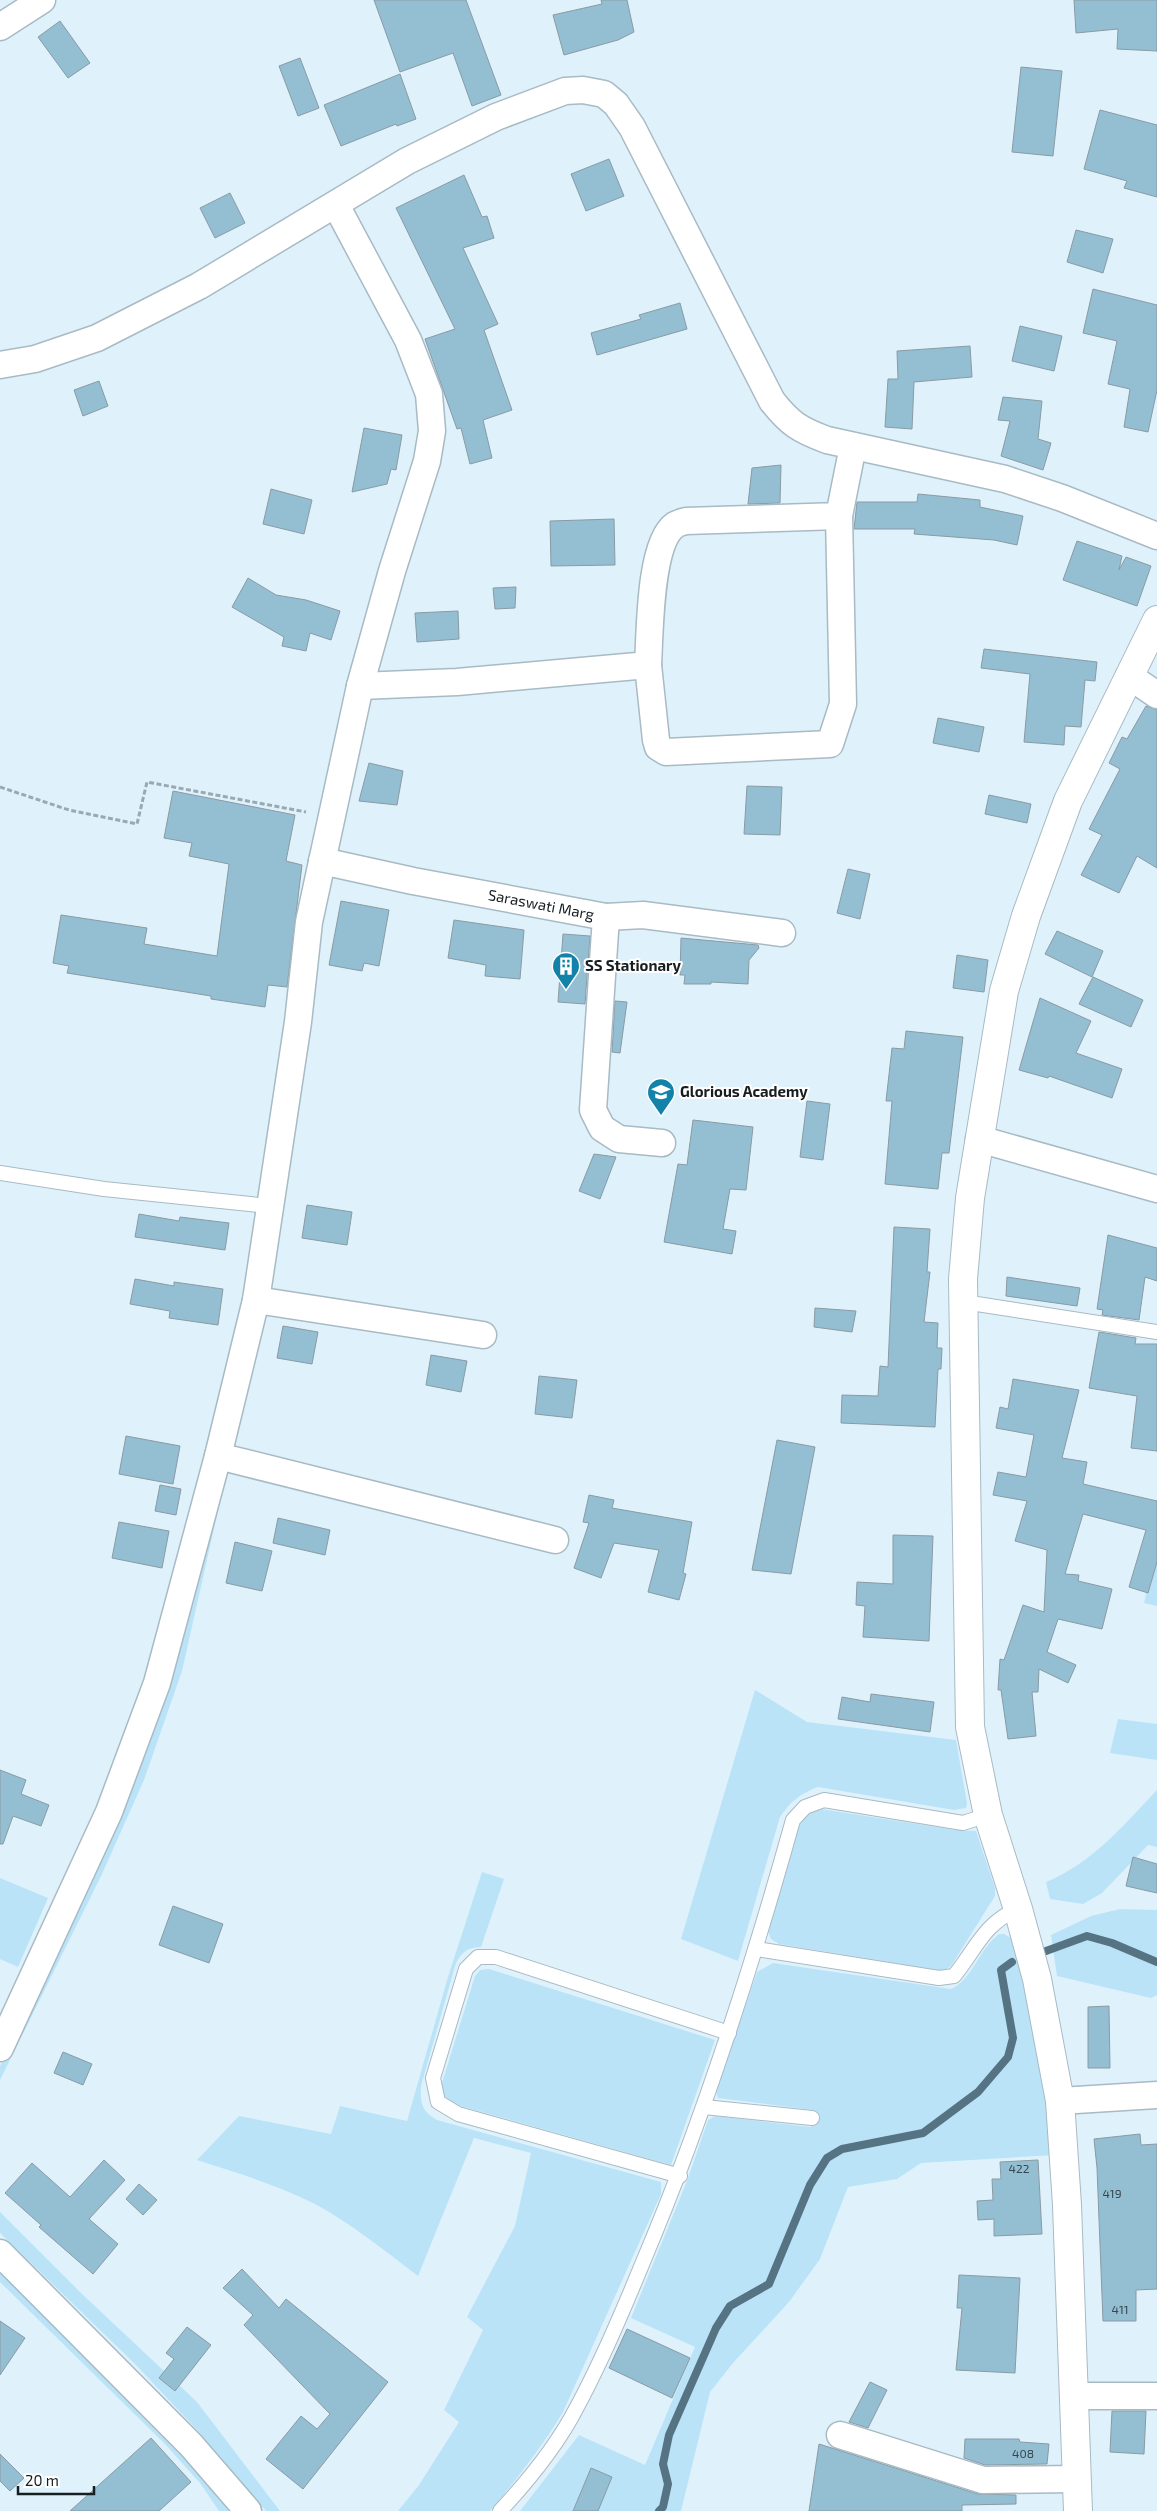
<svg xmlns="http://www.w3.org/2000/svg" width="1157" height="2511" font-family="'Exo 2',sans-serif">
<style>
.green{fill:#bae3f8}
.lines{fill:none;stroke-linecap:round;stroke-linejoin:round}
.stream{stroke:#557382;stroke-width:8}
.building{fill:#94bed2;stroke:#899ba4}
.service-casing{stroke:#a8bac4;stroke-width:16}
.minor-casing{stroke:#a8bac4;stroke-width:29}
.tertiary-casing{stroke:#a8bac4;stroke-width:30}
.path{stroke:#9aa9b1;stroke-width:3;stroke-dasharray:5 2.5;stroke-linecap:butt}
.service{stroke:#fff;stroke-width:14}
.minor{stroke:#fff;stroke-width:26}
.tertiary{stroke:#fff;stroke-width:28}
.labels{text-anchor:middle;stroke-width:4;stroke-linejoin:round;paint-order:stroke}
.number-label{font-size:12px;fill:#36464d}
.street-label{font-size:15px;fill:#171e21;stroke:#fff}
.poi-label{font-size:15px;font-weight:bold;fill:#171e21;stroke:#fff;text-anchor:start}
</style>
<rect width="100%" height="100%" fill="#dff2fc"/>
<g class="green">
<polygon points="253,1355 182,1671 144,1780 102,1874 0,2080 0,2066 23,2024 135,1775"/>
<polygon points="1157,1547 1157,1606 1144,1603"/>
<path d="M 755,1690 L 807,1722 L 956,1740 L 967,1803 L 966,1808 L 954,1810 L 818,1787 C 800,1794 791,1801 780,1817 L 738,1961 L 681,1939 Z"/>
<polygon points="1118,1719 1157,1724 1157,1760 1110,1753"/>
<path d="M 1157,1790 L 1157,1847 L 1148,1845 L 1102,1893 L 1083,1904 L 1050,1899 L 1046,1882 C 1091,1864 1124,1825 1157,1790 Z"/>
<polygon points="821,1809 956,1830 976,1831 995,1888 995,1896 951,1966 945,1970 938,1970 779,1944 771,1939 768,1931 797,1830 807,1813"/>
<path d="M 482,1872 L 504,1879 L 481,1947 C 467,1948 463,1951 456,1963 L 421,2086 C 420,2104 422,2111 437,2120 L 661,2182 L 661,2194 L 563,2412 C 542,2447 516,2480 490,2511 L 398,2511 L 419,2485 L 459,2422 L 444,2410 L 483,2330 L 467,2317 L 515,2226 L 531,2153 L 474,2138 L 418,2276 C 385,2251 352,2224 315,2204 C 278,2185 237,2173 197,2160 L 239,2116 L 331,2134 L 340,2106 L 407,2121 L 448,1977 Z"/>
<polygon points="0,1878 48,1898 18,1967 0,1959"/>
<polygon points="1120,1909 1157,1910 1157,1995 1151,1998 1057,1976 1051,1935 1091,1916"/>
<path d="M 999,1934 L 1004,1934 L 1013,1939 L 1034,2013 L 1054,2155 L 921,2163 L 897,2179 L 848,2187 L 820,2259 L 789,2302 L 733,2363 L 710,2392 L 681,2511 L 520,2511 L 579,2435 L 645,2465 L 695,2347 L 631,2318 L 687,2181 L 708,2120 L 715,2116 L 811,2127 L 813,2110 L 718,2098 L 716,2091 L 757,1972 L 773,1963 L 951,1989 C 973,1979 978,1950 999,1934 Z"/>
<polygon points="489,1969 715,2040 671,2165 450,2103 443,2096 441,2086 475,1976 480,1970"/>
<polygon points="0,2212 81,2293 197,2402 280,2511 266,2511 199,2432 136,2365 0,2233"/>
<polygon points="0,2267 237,2511 219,2511 200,2483 165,2444 0,2282"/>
</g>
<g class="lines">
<g class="stream">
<polyline points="1046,1951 1087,1936 1112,1943 1157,1962"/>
<polyline points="659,2511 663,2507 668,2484 663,2464 669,2435 716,2328 730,2306 769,2284 810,2185 827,2158 842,2149 923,2133 978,2092 1008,2057 1013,2038 1001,1970 1012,1962"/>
</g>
</g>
<g class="building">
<polygon points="374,0 466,0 501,95 472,106 453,53 400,72"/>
<polygon points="601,0 627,0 634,32 618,40 564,55 553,15 602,4"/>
<polygon points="1074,0 1157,0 1157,51 1117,49 1118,29 1076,33"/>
<polygon points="60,21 90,63 68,78 38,37"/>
<polygon points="300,58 319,108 298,116 279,66"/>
<polygon points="1021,67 1062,71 1053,156 1012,152"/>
<polygon points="400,74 416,119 397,126 396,124 341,146 324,105"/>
<polygon points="1100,110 1157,125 1157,197 1124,188 1127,181 1084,169"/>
<polygon points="609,159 624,196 586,211 571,174"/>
<polygon points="464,175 482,217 487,216 494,238 463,248 498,324 484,330 512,410 483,420 492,458 470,464 461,428 457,429 425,339 455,329 396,208"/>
<polygon points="230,193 245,223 215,238 200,208"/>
<polygon points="1076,230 1113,239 1103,273 1067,262"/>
<polygon points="1093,289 1157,305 1157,390 1148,432 1124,427 1130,389 1108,384 1117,341 1083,333"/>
<polygon points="680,303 687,329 597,355 591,333 641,319 639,315"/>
<polygon points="1020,326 1062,336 1054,371 1012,361"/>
<polygon points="970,346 972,377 914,382 912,429 885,427 888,379 898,379 897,351"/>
<polygon points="99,381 108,406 83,416 74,390"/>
<polygon points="1003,397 1042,401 1038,439 1051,443 1043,470 1001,456 1010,421 998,420"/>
<polygon points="364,428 402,435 396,470 391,469 387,484 352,492"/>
<polygon points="781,465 780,503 748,504 752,468"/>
<polygon points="271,489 312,500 304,534 263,524"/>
<polygon points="918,494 980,500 980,507 1023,516 1017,545 994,540 914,534 915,529 854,529 857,502 917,502"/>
<polygon points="614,519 615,565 551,566 550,521"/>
<polygon points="1077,541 1122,556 1119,570 1126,557 1151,566 1137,606 1063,580"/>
<polygon points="248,578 276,595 306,600 340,611 331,640 310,633 306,651 282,646 284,637 232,607"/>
<polygon points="516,587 515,608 495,609 493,588"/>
<polygon points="458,611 459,639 417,642 415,613"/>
<polygon points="984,649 1097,662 1095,681 1085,680 1081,727 1065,726 1064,745 1024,742 1030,674 981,668"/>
<polygon points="1146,706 1157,710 1157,868 1137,856 1119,893 1081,875 1102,835 1089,829 1120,769 1109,763 1122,737 1127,739"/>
<polygon points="938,718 984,727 979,752 933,743"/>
<polygon points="369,763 403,771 397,805 359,801"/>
<polygon points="747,786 782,787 780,835 744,834"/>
<polygon points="173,791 295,815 286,861 302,865 287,987 268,985 265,1007 211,999 211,996 67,973 69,966 53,963 61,915 147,928 144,944 217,956 229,864 189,856 192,843 164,838"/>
<polygon points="989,795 1031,804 1027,823 985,814"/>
<polygon points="848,869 870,874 860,919 837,913"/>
<polygon points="341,901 389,910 379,966 364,963 362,971 329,965"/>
<polygon points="454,920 524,930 520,979 485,976 486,965 448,958"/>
<polygon points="1057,931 1103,951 1092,977 1045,954"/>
<polygon points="563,934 590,936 585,1004 558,1002"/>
<polygon points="681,938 758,945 759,948 749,960 748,984 711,982 711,984 684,984 685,975 680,975"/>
<polygon points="957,955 988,960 984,992 953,988"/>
<polygon points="1093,977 1143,1000 1131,1027 1079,1004"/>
<polygon points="1040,998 1091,1021 1076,1053 1122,1069 1112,1098 1049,1076 1048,1078 1019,1070"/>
<polygon points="615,1001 627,1002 620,1053 612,1052"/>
<polygon points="906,1031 963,1037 949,1153 942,1153 938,1189 885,1184 892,1101 886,1101 892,1048 904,1049"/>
<polygon points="807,1101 830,1104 823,1160 800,1157"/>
<polygon points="693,1120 753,1127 746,1190 730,1189 723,1229 736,1231 732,1254 664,1242 678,1164 687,1165"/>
<polygon points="594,1154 616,1157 600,1199 579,1191"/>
<polygon points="307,1205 352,1212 347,1245 302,1238"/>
<polygon points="139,1214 179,1221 180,1217 229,1223 225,1250 135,1237"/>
<polygon points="894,1227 930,1229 927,1272 930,1272 924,1322 938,1323 937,1348 942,1348 941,1369 938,1369 935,1427 841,1423 842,1395 878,1396 880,1366 888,1367"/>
<polygon points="1108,1235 1157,1248 1157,1281 1145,1277 1139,1320 1102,1315 1103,1310 1097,1309"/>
<polygon points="1007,1277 1080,1288 1077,1306 1006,1296"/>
<polygon points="135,1279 174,1286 174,1282 223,1289 218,1325 169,1318 170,1311 130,1304"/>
<polygon points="815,1308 856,1311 852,1332 814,1327"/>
<polygon points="283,1326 318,1332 312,1364 277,1358"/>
<polygon points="1099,1332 1136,1338 1135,1344 1157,1344 1157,1451 1131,1448 1137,1396 1089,1388"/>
<polygon points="431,1355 467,1361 461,1392 426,1385"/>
<polygon points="539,1376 577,1380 572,1418 535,1414"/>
<polygon points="1013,1379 1079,1390 1062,1458 1087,1462 1083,1484 1157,1501 1157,1562 1148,1593 1129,1587 1146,1530 1083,1514 1065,1574 1079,1575 1078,1581 1112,1589 1102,1629 1058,1619 1047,1652 1076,1665 1068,1683 1039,1669 1038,1692 1032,1692 1036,1736 1008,1739 1001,1690 998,1690 1000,1659 1004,1660 1023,1605 1044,1612 1047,1550 1015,1541 1027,1501 993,1495 998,1472 1026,1477 1034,1435 996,1428 1000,1407 1008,1409"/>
<polygon points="126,1436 180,1446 173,1484 119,1474"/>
<polygon points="777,1440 815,1447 791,1574 752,1570"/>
<polygon points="160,1485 181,1489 176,1515 155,1511"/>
<polygon points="589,1495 614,1500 612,1508 692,1522 683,1573 686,1574 679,1600 648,1592 659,1550 614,1543 601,1578 574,1568 589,1523 583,1522"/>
<polygon points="278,1518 330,1530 325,1555 273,1543"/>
<polygon points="119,1522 169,1531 162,1568 112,1558"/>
<polygon points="893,1535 933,1536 929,1641 863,1637 865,1606 856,1605 857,1582 893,1584"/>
<polygon points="235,1542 272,1551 262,1591 226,1583"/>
<polygon points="871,1694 934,1702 930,1732 838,1719 842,1697 870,1702"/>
<polygon points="0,1770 26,1780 21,1794 49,1805 41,1826 13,1816 3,1844 0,1844"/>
<polygon points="1133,1857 1157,1864 1157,1893 1126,1886"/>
<polygon points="173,1906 223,1924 209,1963 159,1945"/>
<polygon points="1109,2006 1110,2068 1088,2068 1088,2007"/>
<polygon points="63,2052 92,2064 83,2085 54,2073"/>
<polygon points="1140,2134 1141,2145 1157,2144 1157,2289 1136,2290 1136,2321 1103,2321 1097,2168 1094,2139"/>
<polygon points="104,2160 125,2180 89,2219 118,2244 93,2274 39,2227 41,2225 5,2193 32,2163 70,2197"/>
<polygon points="1038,2160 1042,2234 994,2236 994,2219 978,2220 977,2201 993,2200 992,2179 1001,2179 1000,2162"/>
<polygon points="139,2184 157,2200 143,2215 126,2199"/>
<polygon points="242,2269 279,2308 286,2299 388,2382 303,2489 266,2459 301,2416 317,2429 330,2414 244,2325 253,2315 223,2288"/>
<polygon points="959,2275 1020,2278 1015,2373 956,2370 962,2308 957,2308"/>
<polygon points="0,2321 25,2338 0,2375"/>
<polygon points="187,2327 211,2345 175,2391 159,2378 174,2359 166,2353"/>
<polygon points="627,2329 690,2358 672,2398 609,2368"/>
<polygon points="870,2382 887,2390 868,2428 849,2422"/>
<polygon points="1112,2411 1146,2411 1144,2454 1110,2452"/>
<polygon points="151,2438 191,2482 159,2511 70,2511"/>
<polygon points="965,2439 1019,2439 1020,2442 1049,2444 1047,2464 985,2465 964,2458"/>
<polygon points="819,2444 978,2494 1016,2495 1016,2504 962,2505 962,2511 809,2511"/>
<polygon points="0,2454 24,2478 10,2491 0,2481"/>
<polygon points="591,2468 612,2477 598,2511 573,2511"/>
</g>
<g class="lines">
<g class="service-casing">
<g id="service">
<polyline points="0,1173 104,1189 269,1206"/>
<polyline points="964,1302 1157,1332"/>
<path d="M 757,1949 L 939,1978 L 954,1976 C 976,1949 984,1923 1018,1909"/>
<polyline points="704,2107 812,2118"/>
<polyline points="680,2176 458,2114 438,2102 433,2078 466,1969 478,1957 496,1957 729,2033"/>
<path d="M 500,2511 C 528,2481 558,2444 577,2407 C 602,2361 623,2311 643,2262 C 704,2118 751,1970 793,1820 L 805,1807 L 824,1800 L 963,1823 L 988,1815"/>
</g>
</g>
<g class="minor-casing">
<g id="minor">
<polyline points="0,27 42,0"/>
<path d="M 0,365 L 35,359 L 97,338 L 199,286 L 407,161 L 496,117 L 565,91 L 583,90 L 604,94 L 616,104 L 632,127 L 772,401 C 790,424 800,430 827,440 L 1005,479 L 1062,498 L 1157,536"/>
<polyline points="648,665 656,740 658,747 666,752 830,744 843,704 839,516"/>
<polyline points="1129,676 1157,695"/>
<path d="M 360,686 L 457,682 L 648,665 C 650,635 649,543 675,525 C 678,523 683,522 686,521 L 839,516 L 853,446"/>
<polyline points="322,861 413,881 606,917 593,1110 602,1128 619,1139 662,1143"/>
<polyline points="606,917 643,915 782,933"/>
<polyline points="979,1139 1157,1189"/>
<polyline points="256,1300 483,1335"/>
<polyline points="218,1456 555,1540"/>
<polyline points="0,2048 109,1812 157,1683 218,1456 256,1300 298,1022 309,922 360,686 392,571 427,461 432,431 429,394 408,340 336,205"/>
<polyline points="1060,2101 1157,2095"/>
<polyline points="0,2253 191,2445 248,2511"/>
<polyline points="1075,2396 1157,2396"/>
<polyline points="840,2435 983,2480 1076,2479"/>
</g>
</g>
<g class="tertiary-casing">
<polyline id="tertiary" points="1078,2511 1067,2205 1060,2101 1037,1979 1018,1909 988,1815 970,1727 963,1279 970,1198 1004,991 1026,916 1068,801 1157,620"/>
</g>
<polyline class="path" points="0,787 69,810 137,824 147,782 306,812"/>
<use href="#service" class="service"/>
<use href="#minor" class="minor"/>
<use href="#tertiary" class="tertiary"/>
</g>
<defs>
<g id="building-pin" transform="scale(1.4375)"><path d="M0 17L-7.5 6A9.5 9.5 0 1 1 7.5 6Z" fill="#1382a9" stroke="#fff"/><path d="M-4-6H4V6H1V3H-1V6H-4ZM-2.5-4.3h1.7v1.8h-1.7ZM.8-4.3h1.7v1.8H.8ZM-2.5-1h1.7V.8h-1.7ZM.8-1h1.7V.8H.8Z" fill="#fff"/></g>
<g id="school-pin" transform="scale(1.4375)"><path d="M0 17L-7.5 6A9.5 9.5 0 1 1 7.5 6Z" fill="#1382a9" stroke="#fff"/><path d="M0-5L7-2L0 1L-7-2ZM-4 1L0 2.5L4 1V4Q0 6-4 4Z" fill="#fff"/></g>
</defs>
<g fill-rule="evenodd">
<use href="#building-pin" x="566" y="966"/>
<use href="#school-pin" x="661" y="1092"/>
</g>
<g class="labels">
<g class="number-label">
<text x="1019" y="2173">422</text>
<text x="1112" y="2198">419</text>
<text x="1120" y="2314">411</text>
<text x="1023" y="2458">408</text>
</g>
<g class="street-label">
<text transform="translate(541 905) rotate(11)" y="5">Saraswati Marg</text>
</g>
<g class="poi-label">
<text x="585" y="971">SS Stationary</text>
<text x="680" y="1097">Glorious Academy</text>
</g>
</g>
<path d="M18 2486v8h76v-8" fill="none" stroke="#171e21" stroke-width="2.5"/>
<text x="25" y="2486" font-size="15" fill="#171e21" stroke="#ffffff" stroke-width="4" paint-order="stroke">20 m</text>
</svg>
